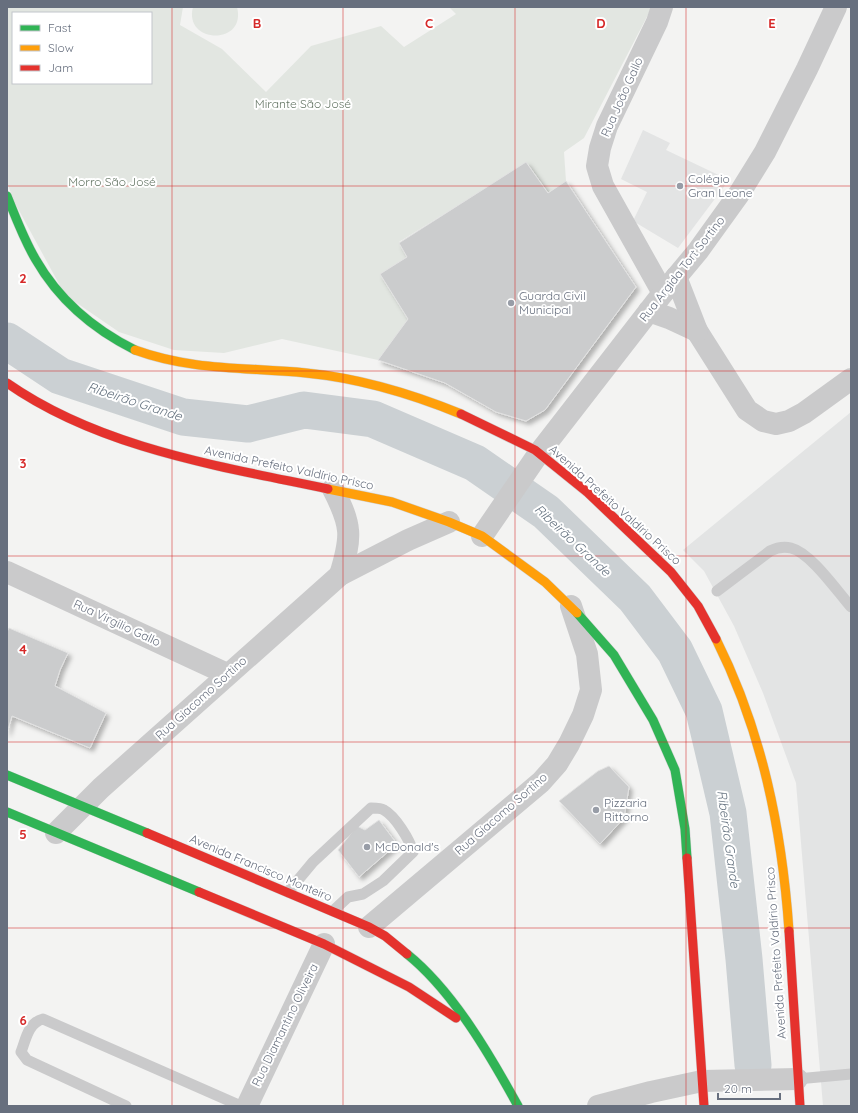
<svg xmlns="http://www.w3.org/2000/svg" width="858" height="1113" font-family="Quicksand,sans-serif">
<style>
.built{fill:#e3e4e4}
.green{fill:#e2e6e1;fill-rule:evenodd}
.lines{fill:none;stroke-linecap:round;stroke-linejoin:round}
.river{stroke:#cbd0d3;stroke-width:37}
.building{fill:#cbcccd;stroke:#e2e2e2;filter:url(#shadow)}
.fast-casing{stroke:#cfd0d0;stroke-width:10}
.slow-casing{stroke:#cfd0d0;stroke-width:10}
.jam-casing{stroke:#cfd0d0;stroke-width:10}
.lane{stroke:#cacacb;stroke-width:11}
.street{stroke:#cacacb;stroke-width:22}
.fast{stroke:#30b455;stroke-width:9}
.slow{stroke:#ff9f0a;stroke-width:9}
.jam{stroke:#e5322d;stroke-width:9}
.grid{fill:none;stroke:#d62828;stroke-width:1;stroke-opacity:0.55}
.poi-dot{fill:#989da7;stroke:#fff;stroke-width:1.5}
.labels{text-anchor:middle;stroke-width:4;stroke-linejoin:round;paint-order:stroke}
.street-label{font-size:12px;fill:#676f7e;stroke:#fff}
.park-label{font-size:12px;fill:#657665;stroke:#fff}
.poi-label{font-size:12px;fill:#676f7e;stroke:#fff;text-anchor:start}
.water-label{font-size:13px;font-style:italic;fill:#687582;stroke:#fff}
.grid-label{font-size:13px;text-anchor:middle;font-weight:bold;fill:#d62828;stroke:#fff;stroke-width:4;stroke-linejoin:round;paint-order:stroke}
</style>
<defs>
<filter id="shadow"><feDropShadow dx="3.5" dy="3.5" stdDeviation="2" flood-color="#0004"/></filter>
</defs>
<rect width="100%" height="100%" fill="#f3f3f2"/>
<g class="built">
<polygon points="643,130 670,143 666,150 729,180 678,248 633,221 647,192 621,179"/>
<polygon points="851,412 851,1106 823,1106 796,783 763,693 734,626 704,571 683,550"/>
</g>
<g class="green">
<path d="M 7,7 L 183,7 L 180,25 L 222,49 L 266,92 L 311,46 L 381,26 L 404,47 L 456,14 L 449,7 L 652,7 L 584,138 L 564,152 L 566,181 L 548,193 L 526,163 L 399,242 L 407,257 L 380,274 L 408,319 L 378,360 L 282,339 L 224,353 L 174,350 L 119,332 L 65,295 L 16,205 L 7,183 ZM 13,13 L 151,13 L 151,83 L 13,83 Z"/>
<path d="M 193,7 L 237,7 C 247,46 183,44 193,7 Z"/>
</g>
<g class="lines">
<polyline class="river" points="7,341 60,376 183,417 248,424 304,410 373,419 475,463 546,512 635,598 675,651 704,711 728,813 744,959 753,1065"/>
</g>
<g class="building">
<polygon points="526,162 548,193 566,181 636,287 545,410 526,421 496,412 445,383 378,360 408,319 380,274 407,257 399,243"/>
<polygon points="9,628 68,653 60,670 55,686 106,713 90,748 12,716 7,733 7,632"/>
<polygon points="609,766 629,787 624,818 600,844 559,801 598,771"/>
<polygon points="379,820 397,844 359,877 338,850 357,826 365,830"/>
</g>
<g class="lines">
<g class="fast-casing">
<g id="fast">
<path d="M 7,196 C 16,218 24,240 36,260 C 59,300 95,330 135,350"/>
<polyline points="577,613 614,655 653,720 675,770 685,829 687,858"/>
<polyline points="7,775 147,833"/>
<polyline points="7,812 199,892"/>
<path d="M 407,954 C 453,991 490,1055 518,1106"/>
</g>
</g>
<g class="slow-casing">
<g id="slow">
<path d="M 135,350 C 193,371 246,367 306,373 C 359,378 412,394 461,414"/>
<polyline points="328,489 392,502 449,522 482,536 545,582 577,613"/>
<path d="M 716,639 C 762,731 782,829 789,931"/>
</g>
</g>
<g class="jam-casing">
<g id="jam">
<path d="M 7,383 C 100,448 219,466 328,489"/>
<polyline points="461,414 535,450 587,492 671,572 698,606 716,639"/>
<polyline points="147,833 369,927 385,936 407,954"/>
<polyline points="687,858 704,1106"/>
<polyline points="199,892 324,944 409,987 456,1018"/>
<polyline points="789,931 800,1106"/>
</g>
</g>
<g class="lane">
<path d="M 717,591 L 770,551 C 776,548 783,546 791,548 C 811,553 837,591 851,607"/>
<path d="M 288,892 L 313,862 L 371,808 C 375,808 381,808 384,810 C 395,816 410,840 413,852 L 383,881 L 363,894 L 348,897 L 333,911"/>
<polyline points="797,1079 851,1074"/>
<path d="M 126,1106 L 27,1060 L 21,1052 C 26,1039 28,1023 43,1019 L 241,1106"/>
</g>
<g class="street">
<polyline points="662,7 657,22 607,126 600,148 597,166 603,186 663,293"/>
<polyline points="676,277 697,331 747,410 763,421 776,424 789,421 804,413 851,379"/>
<polyline points="649,311 669,318 697,331"/>
<path d="M 333,489 C 352,526 352,536 340,575"/>
<polyline points="482,536 539,453 663,293 698,251 739,194 765,152 807,69 836,7"/>
<polyline points="7,572 227,674"/>
<polyline points="56,833 101,788 340,575 408,540 449,522"/>
<polyline points="369,927 541,782 557,764 569,744 583,715 591,690 587,654 571,606"/>
<polyline points="247,1106 324,944"/>
<polyline points="598,1106 651,1092 702,1081 797,1079"/>
</g>
<use href="#fast" class="fast"/>
<use href="#slow" class="slow"/>
<use href="#jam" class="jam"/>
</g>
<path class="grid" d="M 172,7 L 172,1106M 343,7 L 343,1106M 515,7 L 515,1106M 686,7 L 686,1106M 7,186 L 851,186M 7,371 L 851,371M 7,556 L 851,556M 7,742 L 851,742M 7,928 L 851,928"/>
<g class="poi-dot">
<circle cx="680" cy="186" r="4"/>
<circle cx="511" cy="303" r="4"/>
<circle cx="596" cy="810" r="4"/>
<circle cx="367" cy="847" r="4"/>
</g>
<g class="labels">
<g class="street-label">
<text transform="translate(622 97) rotate(-66)" y="4">Rua João Gallo</text>
<text transform="translate(682 269) rotate(-52)" y="4">Rua Argida Tort Sortino</text>
<text transform="translate(289 468) rotate(12)" y="4">Avenida Prefeito Valdírio Prisco</text>
<text transform="translate(615 505) rotate(42)" y="4">Avenida Prefeito Valdírio Prisco</text>
<text transform="translate(117 623) rotate(25)" y="4">Rua Virgilio Gallo</text>
<text transform="translate(201 698) rotate(-42)" y="4">Rua Giacomo Sortino</text>
<text transform="translate(501 814) rotate(-41)" y="4">Rua Giacomo Sortino</text>
<text transform="translate(261 868) rotate(23)" y="4">Avenida Francisco Monteiro</text>
<text transform="translate(776 953) rotate(-94)" y="4">Avenida Prefeito Valdírio Prisco</text>
<text transform="translate(285 1025) rotate(-64)" y="4">Rua Diamantino Oliveira</text>
</g>
<g class="park-label">
<text x="303" y="108">Mirante São José</text>
<text x="112" y="186">Morro São José</text>
</g>
<g class="poi-label">
<text x="688" y="183">Colégio<tspan x="688" dy="14">Gran Leone</tspan></text>
<text x="519" y="300">Guarda Civil<tspan x="519" dy="14">Municipal</tspan></text>
<text x="604" y="807">Pizzaria<tspan x="604" dy="14">Rittorno</tspan></text>
<text x="375" y="851">McDonald's</text>
</g>
<g class="water-label">
<text transform="translate(135 401) rotate(18)" y="5">Ribeirão Grande</text>
<text transform="translate(573 540) rotate(43)" y="5">Ribeirão Grande</text>
<text transform="translate(729 839) rotate(82)" y="5">Ribeirão Grande</text>
</g>
</g>
<g class="grid-label">
<text x="257" y="28">B</text>
<text x="429" y="28">C</text>
<text x="601" y="28">D</text>
<text x="772" y="28">E</text>
<text x="23" y="283">2</text>
<text x="23" y="468">3</text>
<text x="23" y="654">4</text>
<text x="23" y="839">5</text>
<text x="23" y="1025">6</text>
</g>
<rect width="858" height="1113" fill="none" stroke="#676f7e" stroke-width="16"/>
<rect x="12" y="12" width="140" height="72" fill="#ffffff" stroke="#c2c5cb"/>
<rect x="20" y="25" width="20" height="6" fill="#30b455" stroke="#c2c5cb"/>
<text x="48" y="32" font-size="12" fill="#676f7e">Fast</text>
<rect x="20" y="45" width="20" height="6" fill="#ff9f0a" stroke="#c2c5cb"/>
<text x="48" y="52" font-size="12" fill="#676f7e">Slow</text>
<rect x="20" y="65" width="20" height="6" fill="#e5322d" stroke="#c2c5cb"/>
<text x="48" y="72" font-size="12" fill="#676f7e">Jam</text>
<path d="M718 1093v6h62v-6" fill="none" stroke="#676f7e" stroke-width="2"/>
<text x="724" y="1093" font-size="12" fill="#676f7e" stroke="#ffffff" stroke-width="3" paint-order="stroke">20 m</text>
</svg>
